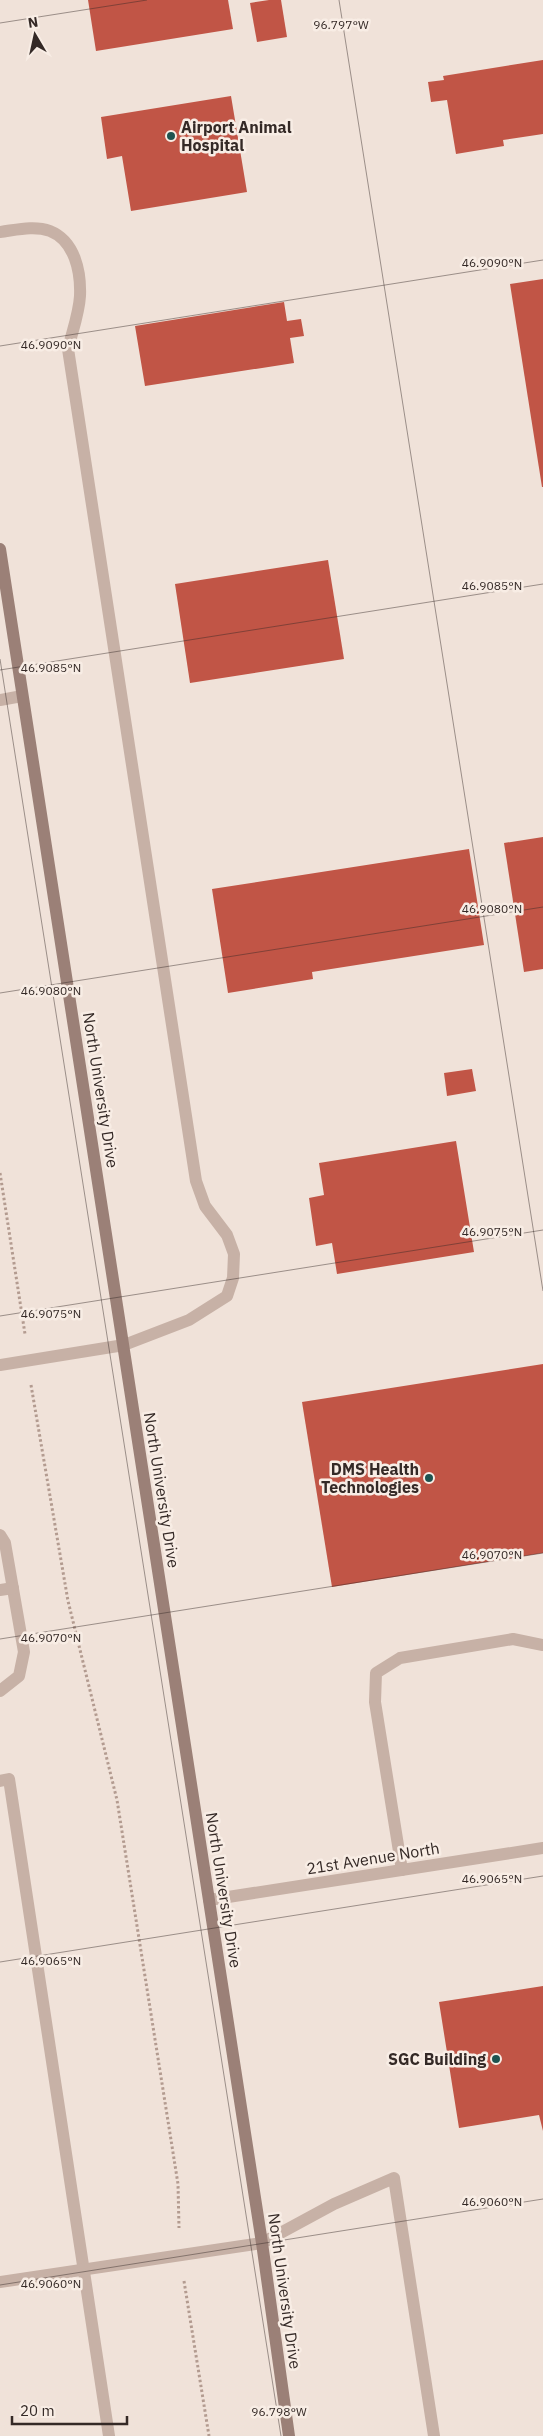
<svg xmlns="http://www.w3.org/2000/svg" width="543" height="2436" font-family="'IBM Plex Sans',sans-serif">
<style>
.building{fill:#c15546}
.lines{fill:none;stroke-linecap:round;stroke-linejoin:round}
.path{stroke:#b39b90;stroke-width:3;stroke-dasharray:2.5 2.5;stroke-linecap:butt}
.service{stroke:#c7b1a6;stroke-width:12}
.minor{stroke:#c7b1a6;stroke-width:12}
.secondary{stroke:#9b8077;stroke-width:12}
.ticks{fill:none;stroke:#342926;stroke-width:1;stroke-opacity:0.45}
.poi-dot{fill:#1e5350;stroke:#f8ede5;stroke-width:2}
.labels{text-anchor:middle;stroke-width:5;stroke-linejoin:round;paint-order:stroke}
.poi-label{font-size:16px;font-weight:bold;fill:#342926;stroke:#f8ede5;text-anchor:end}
.street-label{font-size:16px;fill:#342926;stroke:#f8ede5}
.ticks-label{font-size:12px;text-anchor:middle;fill:#342926;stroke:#f8ede5;stroke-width:5;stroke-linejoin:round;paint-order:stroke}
</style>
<rect width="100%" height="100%" fill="#f0e2d9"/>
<g class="building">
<polygon points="88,0 228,0 233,29 96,51"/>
<polygon points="269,0 281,0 287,37 257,42 250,3"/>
<polygon points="543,60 543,134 503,140 504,146 456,154 447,100 431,102 428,82 444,80 443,76"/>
<polygon points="231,96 247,192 131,211 122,156 107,159 101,117"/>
<polygon points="543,279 543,487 542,487 510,284"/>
<polygon points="284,302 287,321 301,319 304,336 290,338 294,363 145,386 135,326"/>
<polygon points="328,560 344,659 190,683 175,584"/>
<polygon points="543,837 543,969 524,972 504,843"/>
<polygon points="469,849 484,945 312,972 313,979 228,993 212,889"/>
<polygon points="472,1069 476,1091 447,1096 444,1073"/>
<polygon points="456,1141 474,1252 337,1274 332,1243 316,1246 309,1198 324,1195 319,1163"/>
<polygon points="543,1364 543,1553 332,1587 302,1402"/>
<polygon points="543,1986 543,2131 539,2115 459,2128 439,2002"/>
</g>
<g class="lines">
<g class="path">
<polyline points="0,1173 25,1334"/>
<polyline points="31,1385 68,1601 117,1800 178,2184 179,2228"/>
<polyline points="184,2281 209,2436"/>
</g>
<g class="service">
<path d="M 0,232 C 16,230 34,225 50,231 C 75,241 81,272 80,296 C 79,314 72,332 68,349 L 196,1181 L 205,1206 L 227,1235 L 234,1254 L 233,1278 L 227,1296 L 189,1320 L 124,1345"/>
<polyline points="0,1535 5,1543 24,1652 19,1676 0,1691"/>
<polyline points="0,1590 13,1588"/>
<polyline points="0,1781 9,1779 109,2436"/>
<polyline points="402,1870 375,1702 376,1673 400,1658 513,1639 543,1645"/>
<polyline points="0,2282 262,2243 334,2204 394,2178 434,2436"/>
</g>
<g class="minor">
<polyline points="0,700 22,696"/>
<polyline points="0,1365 124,1345"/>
<polyline points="209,1900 543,1848"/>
</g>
<polyline class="secondary" points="0,549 262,2243 289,2436"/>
</g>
<path class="ticks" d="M 339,0 L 543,1291M 0,23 L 147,0M 0,346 L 543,260M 0,659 L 281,2436M 0,670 L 543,584M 0,993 L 543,907M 0,1316 L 543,1230M 0,1639 L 543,1553M 0,1962 L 543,1876M 0,2285 L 543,2199"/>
<g class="poi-dot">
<circle cx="171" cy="136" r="5"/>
<circle cx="429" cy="1478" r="5"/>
<circle cx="496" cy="2059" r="5"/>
</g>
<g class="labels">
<g class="poi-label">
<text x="181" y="133" text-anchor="start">Airport Animal<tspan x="181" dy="18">Hospital</tspan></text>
<text x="419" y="1475">DMS Health<tspan x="419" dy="18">Technologies</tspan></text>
<text x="486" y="2065">SGC Building</text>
</g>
<g class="street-label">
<text transform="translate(101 1090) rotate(81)" y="6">North University Drive</text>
<text transform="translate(162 1490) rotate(81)" y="6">North University Drive</text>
<text transform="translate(373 1858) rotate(-9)" y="6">21st Avenue North</text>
<text transform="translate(224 1890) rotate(81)" y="6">North University Drive</text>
<text transform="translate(285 2291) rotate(82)" y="6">North University Drive</text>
</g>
</g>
<g class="ticks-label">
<text x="341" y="29">96.797°W</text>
<text x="492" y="267">46.9090°N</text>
<text x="51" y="349">46.9090°N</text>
<text x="492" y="590">46.9085°N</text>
<text x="51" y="672">46.9085°N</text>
<text x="492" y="913">46.9080°N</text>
<text x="51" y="995">46.9080°N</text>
<text x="492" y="1236">46.9075°N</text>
<text x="51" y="1318">46.9075°N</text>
<text x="492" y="1559">46.9070°N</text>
<text x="51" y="1642">46.9070°N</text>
<text x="492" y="1883">46.9065°N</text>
<text x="51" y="1965">46.9065°N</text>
<text x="492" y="2206">46.9060°N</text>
<text x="51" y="2288">46.9060°N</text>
<text x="279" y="2416">96.798°W</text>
</g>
<g transform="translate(35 35) rotate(351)" stroke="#f8ede5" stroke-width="4" paint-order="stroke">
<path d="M0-4L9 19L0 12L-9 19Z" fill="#342926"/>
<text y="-8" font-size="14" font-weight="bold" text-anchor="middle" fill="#342926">N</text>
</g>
<path d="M12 2416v8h115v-8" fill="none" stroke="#342926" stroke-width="2.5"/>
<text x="20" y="2416" font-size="15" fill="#342926" stroke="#f8ede5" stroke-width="4" paint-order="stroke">20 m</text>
</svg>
